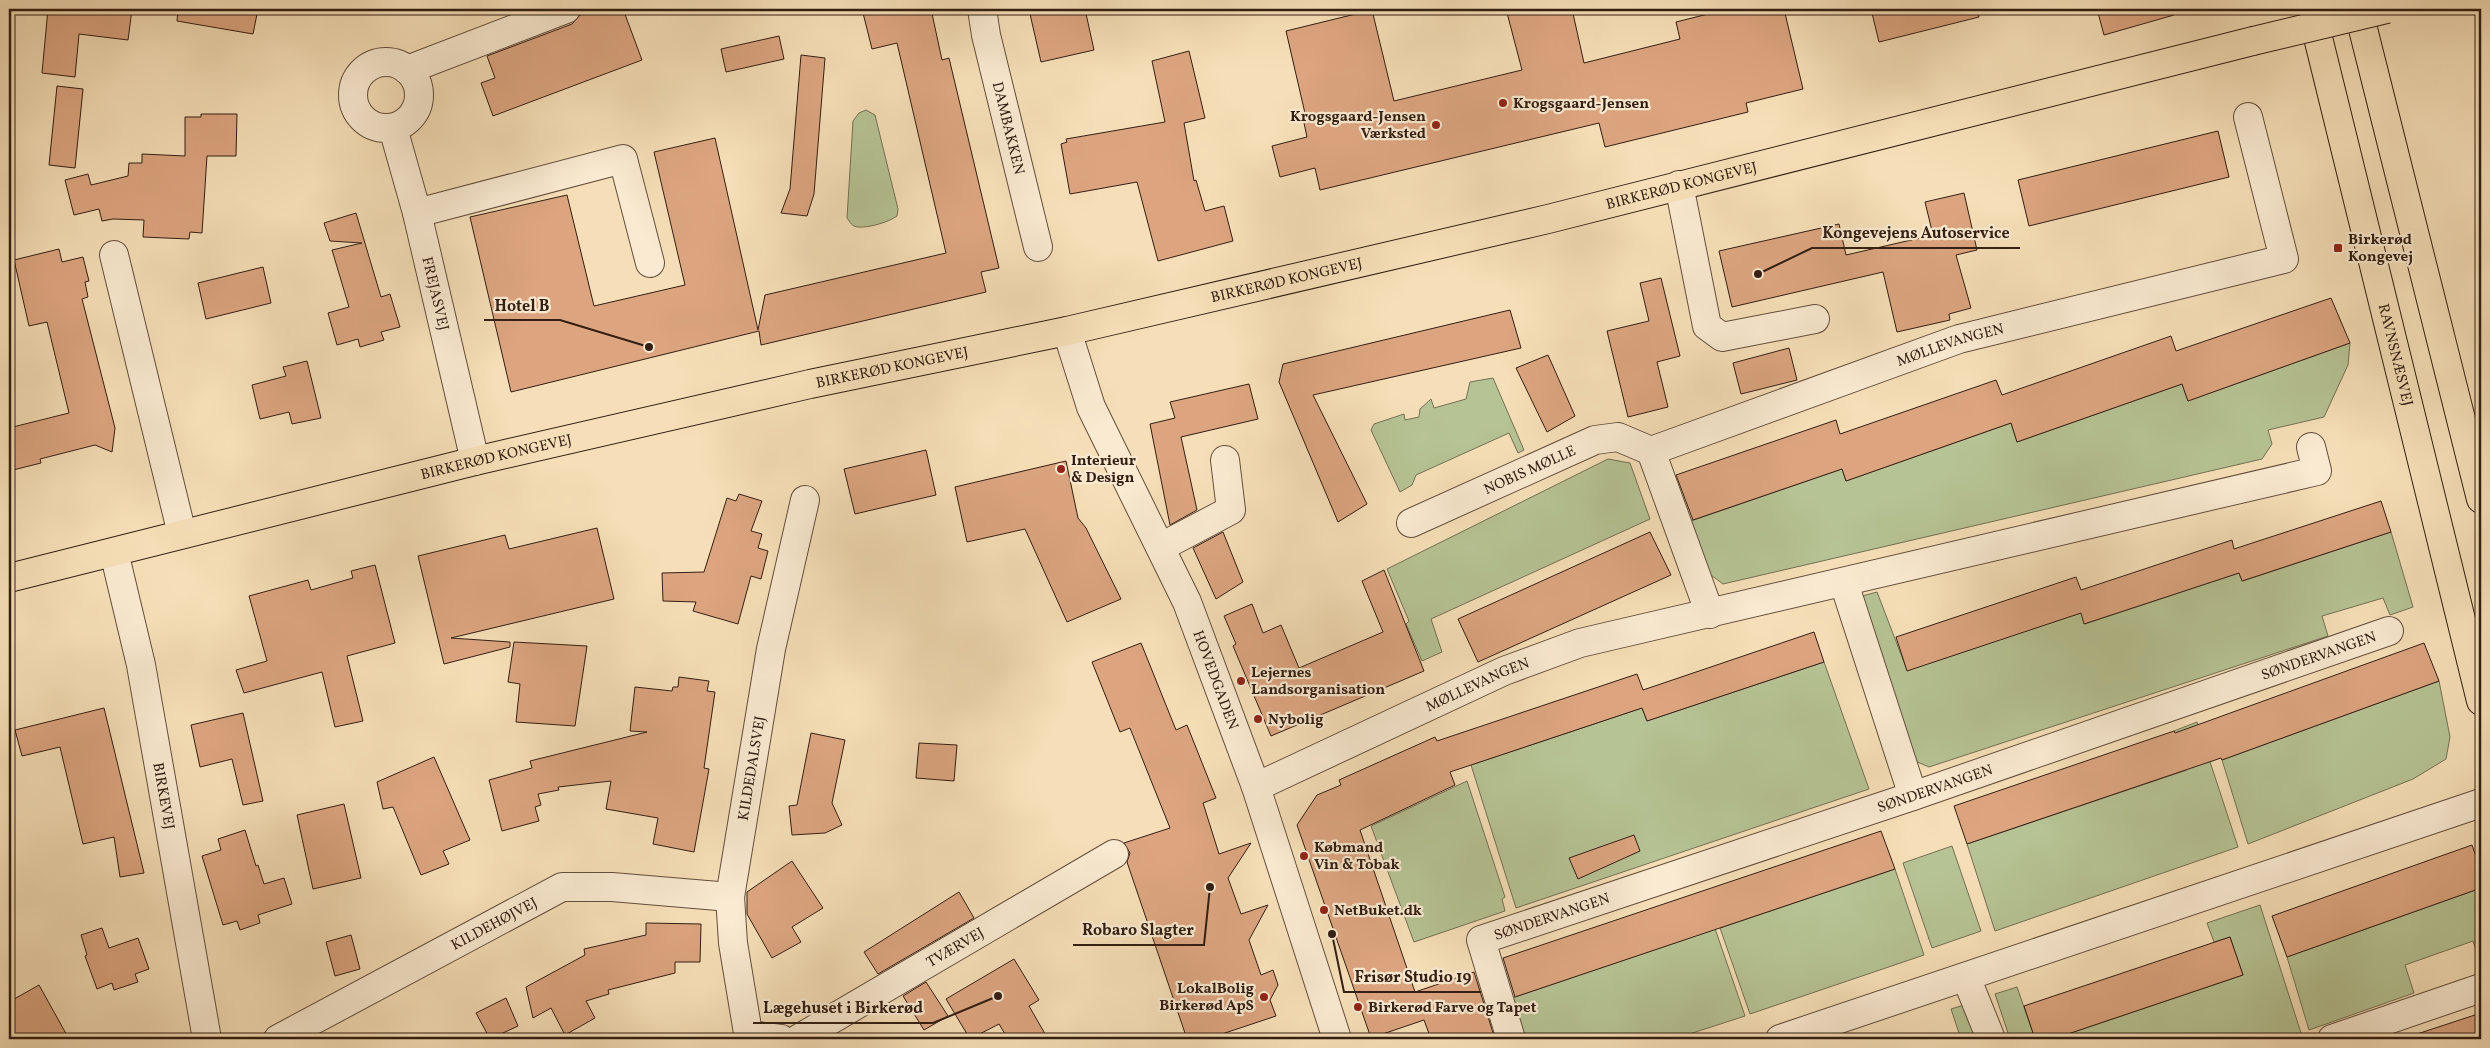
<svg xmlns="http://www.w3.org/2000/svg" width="2490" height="1048" font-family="Vollkorn,serif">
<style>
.green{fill:#b6c394;stroke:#747053}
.building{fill:#dca580;stroke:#321e12}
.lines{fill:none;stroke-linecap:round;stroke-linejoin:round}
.minor-casing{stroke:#634e3c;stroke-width:30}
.major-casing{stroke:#321e12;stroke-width:30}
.minor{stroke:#f9ead1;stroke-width:28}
.major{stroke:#f6dfb8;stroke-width:28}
.major-bridge-casing{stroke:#321e12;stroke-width:30;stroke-linecap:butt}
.major-bridge{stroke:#f6dfb8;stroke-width:28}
.poi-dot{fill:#8f2418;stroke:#f9ead1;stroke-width:2}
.labels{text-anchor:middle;stroke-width:4.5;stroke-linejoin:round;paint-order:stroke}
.poi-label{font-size:15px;font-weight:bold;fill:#321e12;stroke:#f9ead1;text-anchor:start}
.street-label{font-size:15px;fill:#321e12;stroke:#f9ead1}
.leader{fill:none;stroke:#321e12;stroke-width:2}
.callout-dot{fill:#321e12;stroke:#f9ead1;stroke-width:2}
.callout-label{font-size:16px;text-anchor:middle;font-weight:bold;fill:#321e12;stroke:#f9ead1;stroke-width:4.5;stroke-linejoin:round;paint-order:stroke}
</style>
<rect width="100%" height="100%" fill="#f6dfb8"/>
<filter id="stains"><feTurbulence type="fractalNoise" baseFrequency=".004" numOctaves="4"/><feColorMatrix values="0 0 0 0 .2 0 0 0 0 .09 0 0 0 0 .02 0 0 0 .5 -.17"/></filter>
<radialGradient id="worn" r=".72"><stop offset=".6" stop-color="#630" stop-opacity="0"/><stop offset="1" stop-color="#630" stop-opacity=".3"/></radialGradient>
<g class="green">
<path d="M 866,110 L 875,115 L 898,209 L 897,216 C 889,222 869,228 858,227 C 852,227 850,222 847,218 L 853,121 L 859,113 Z"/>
<polygon points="2350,343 2348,365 2324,417 2268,430 2272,444 2262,459 1723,584 1707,572 1688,522 1842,469 1846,481 2011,423 2017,442 2182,384 2188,401"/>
<polygon points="1493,378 1524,450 1518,453 1509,433 1416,475 1412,485 1400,492 1371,430 1374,424 1404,414 1405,420 1419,417 1420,409 1431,399 1434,408 1466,399 1470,382"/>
<polygon points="1608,459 1630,463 1650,519 1431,619 1442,652 1422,661 1406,624 1409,621 1387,569"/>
<polygon points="2391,532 2413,607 2390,615 2383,598 2322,616 2328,636 1929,767 1915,761 1862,596 1877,592 1907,670 2081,613 2085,624 2239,573 2243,581"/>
<polygon points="1824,662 1869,789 1516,908 1471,765 1642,708 1647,721"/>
<polygon points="2439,681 2450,737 2446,759 2413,779 2248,844 2222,760"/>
<polygon points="2197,722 2238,847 1995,931 1967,844 2187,770 2174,731"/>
<polygon points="1467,781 1505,897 1502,899 1505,911 1414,942 1371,826"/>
<polygon points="1952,846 1981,931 1932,948 1903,863"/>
<polygon points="1895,869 1924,955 1750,1014 1720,928"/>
<polygon points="2481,888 2481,965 2473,941 2405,965 2414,993 2309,1030 2287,957"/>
<polygon points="2260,905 2301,1033 2283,1039 2053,1039 2243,975 2230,937 2214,942 2207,923"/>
<polygon points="1708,908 1745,1016 1674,1039 1524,1039 1512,998 1686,939"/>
<polygon points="2017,987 2035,1039 2010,1039 1995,994"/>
<polygon points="1964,1005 1976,1039 1961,1039 1951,1009"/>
</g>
<g class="building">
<polygon points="48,9 132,9 128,40 79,34 75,77 42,73"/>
<polygon points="178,9 258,9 253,34 177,21"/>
<polygon points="597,9 623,9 642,60 493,116 481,83 495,78 487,56 572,24 580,15"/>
<polygon points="862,9 931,9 942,60 949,58 999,268 981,272 986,292 761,345 759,331 511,392 470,217 567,195 594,306 685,285 654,152 715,138 758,330 765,295 946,253 897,43 872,49"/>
<polygon points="1052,9 1085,9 1094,50 1041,62 1030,14"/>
<polygon points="1506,9 1572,9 1584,63 1680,39 1676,22 1728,9 1784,9 1803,89 1746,103 1748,112 1605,147 1599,123 1320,190 1315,168 1280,177 1272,146 1307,137 1304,123 1307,122 1286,31 1372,10 1394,101 1522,70"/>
<polygon points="1871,9 1978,9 1979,17 1879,42"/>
<polygon points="2097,9 2173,9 2174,15 2104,35"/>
<polygon points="779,36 784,59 726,72 721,49"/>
<polygon points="1189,51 1205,118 1184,123 1194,181 1196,180 1205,211 1224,206 1233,241 1158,261 1137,182 1070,194 1061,144 1067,142 1066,139 1165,122 1152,61"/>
<polygon points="801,55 825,58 814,194 807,216 781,213 790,189"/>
<polygon points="57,86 83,89 75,168 49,165"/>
<polygon points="201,114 237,114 236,156 207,156 202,233 190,232 189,239 143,237 144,220 113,219 102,221 99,209 74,215 65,180 88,174 91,185 128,176 129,163 142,163 142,154 185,156 185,117 201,117"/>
<polygon points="2218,131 2229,177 2029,226 2018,180"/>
<polygon points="1964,193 1977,250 1956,255 1971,308 1949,314 1950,320 1897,332 1883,272 1732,307 1719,251 1839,224 1846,255 1933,235 1925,202"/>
<polygon points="356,213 381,297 390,294 400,327 381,332 384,340 360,347 358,339 337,345 328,313 349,307 332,250 362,243 330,241 324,223"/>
<polygon points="59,249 62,262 83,257 89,281 85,282 88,297 82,299 115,428 112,452 95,445 40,459 41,463 9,471 9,428 69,413 47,322 29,326 14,260"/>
<polygon points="263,267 271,303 206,319 198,283"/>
<polygon points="1661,278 1680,356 1657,362 1668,407 1628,417 1607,331 1649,321 1640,283"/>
<polygon points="2331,298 2350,343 2188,401 2182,384 2017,442 2011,423 1846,481 1842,469 1693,520 1676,475 1836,420 1840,434 1996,380 2002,395 2171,336 2176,351"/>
<polygon points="1510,310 1521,348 1313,395 1367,504 1338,522 1279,382 1283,364"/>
<polygon points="1789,348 1797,380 1741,394 1733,363"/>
<polygon points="1548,355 1575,416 1547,432 1516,368"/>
<polygon points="307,361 321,418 292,424 289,412 260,419 252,385 286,376 283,367"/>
<polygon points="1249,384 1258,419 1181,437 1197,510 1170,525 1150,424 1175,418 1170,402"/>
<polygon points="926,450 936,495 855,514 844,469"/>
<polygon points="1066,461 1078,518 1086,528 1121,599 1067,622 1025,529 967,542 955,487"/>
<polygon points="739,494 762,501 751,531 762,534 758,548 768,551 761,579 751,576 738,624 693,611 696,602 663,601 662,573 704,572 727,498 736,501"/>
<polygon points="2381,501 2391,532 2242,581 2239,573 2084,624 2081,613 1907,671 1896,637 2076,577 2081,590 2232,540 2234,549"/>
<polygon points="597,528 614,599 451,638 510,642 510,647 444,664 418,556 505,535 509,549"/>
<polygon points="1223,532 1243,582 1216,599 1193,548"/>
<polygon points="1650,532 1671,575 1478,662 1458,619"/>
<polygon points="375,565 395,643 347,656 363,721 335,727 322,672 244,693 236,670 267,661 249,596 308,580 311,590 353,578 351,571"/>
<polygon points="1384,570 1424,671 1271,736 1233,646 1236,644 1224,616 1252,604 1263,633 1281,625 1299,668 1383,632 1362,581"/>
<polygon points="1814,632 1824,662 1647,721 1642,708 1450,772 1455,785 1360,830 1415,992 1474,972 1495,1039 1431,1039 1424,1020 1371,1038 1297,825 1317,795 1341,785 1339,780 1435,737 1437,741 1637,674 1643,690"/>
<polygon points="514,642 587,646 575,726 516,722 520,684 508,682"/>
<polygon points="1141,643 1176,730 1187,725 1216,798 1203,803 1219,854 1251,843 1228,878 1241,914 1268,905 1249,940 1261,975 1273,970 1278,985 1270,1000 1276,1016 1207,1039 1187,1039 1127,862 1130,853 1124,843 1170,828 1130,728 1120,732 1092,662"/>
<polygon points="2424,643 2439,681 2222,760 2221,758 1967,844 1954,806 2174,731 2175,733"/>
<polygon points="679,677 709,681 707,691 715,692 704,768 709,769 694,852 653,844 658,818 606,809 611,781 558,787 559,790 538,794 541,805 535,807 539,821 502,831 489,780 532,768 530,761 647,732 630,731 635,687 672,691 673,687 678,687"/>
<polygon points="104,708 144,873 120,877 114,837 83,844 60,747 22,756 15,730"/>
<polygon points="243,713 263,801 243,805 232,759 200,767 191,725"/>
<polygon points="811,733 845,740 832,803 842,825 825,833 792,835 789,806 797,805"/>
<polygon points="919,743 957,745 954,781 916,778"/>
<polygon points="434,757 470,840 443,851 449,864 421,875 393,807 383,809 377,782"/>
<polygon points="344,804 361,878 313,889 297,815"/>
<polygon points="245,830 256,866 258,865 264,884 284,878 292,904 258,915 260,923 240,930 237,921 223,925 202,856 221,850 218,839"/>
<polygon points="1881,831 1895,869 1515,997 1503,958"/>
<polygon points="1634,835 1640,851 1578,879 1569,858"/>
<polygon points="2472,845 2481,871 2481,888 2287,957 2272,916"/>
<polygon points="792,861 823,908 792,927 801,942 772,958 747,914 747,892"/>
<polygon points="959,892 974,918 878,974 864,952"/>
<polygon points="646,923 701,924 700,962 675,962 675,973 608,990 609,994 586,1001 595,1018 565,1035 551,1008 533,1018 526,987 585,955 584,949 646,935"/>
<polygon points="102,928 109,948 138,938 149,969 135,974 138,982 114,990 112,983 97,989 85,956 87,955 81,935"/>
<polygon points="351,935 360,969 335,976 326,942"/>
<polygon points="2230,937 2243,975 2053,1039 2035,1039 2024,1006"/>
<polygon points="1014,959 1039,1000 1029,1006 1048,1039 1008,1039 999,1024 970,1039 946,999"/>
<polygon points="926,982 948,1016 924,1030 903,996"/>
<polygon points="39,985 69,1039 9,1039 9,1002"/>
<polygon points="506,998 518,1026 490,1039 476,1013"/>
<polygon points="2481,1013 2481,1039 2415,1039 2414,1035"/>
</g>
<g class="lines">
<g class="minor-casing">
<g id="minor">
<path id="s1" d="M 982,9 L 986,35 L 1038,247"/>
<circle cx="386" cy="95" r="33"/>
<polyline points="407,70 566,9"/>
<path id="s2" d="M 393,128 L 417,213 L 475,461"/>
<polyline points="1679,185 1707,326 1722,337 1815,319"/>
<polyline points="417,213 623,159 650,263"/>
<polyline points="114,255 182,534"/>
<path id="s3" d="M 1067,331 L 1091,407 L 1187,602 L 1256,787 L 1337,1039"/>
<path id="s4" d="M 1411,523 L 1595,440 L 1618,437 L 1651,451"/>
<polyline points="1161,547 1231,510 1225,460"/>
<path id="s5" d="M 114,552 L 141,665 L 207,1039"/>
<polyline points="1844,583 1913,796"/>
<path id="s6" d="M 1710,614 L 1651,451 L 1959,339 L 2284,259 L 2248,117"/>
<path id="s7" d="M 1256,787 L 1504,671 L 1580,643 L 2317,471 L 2311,447"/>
<polyline points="1966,977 1991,1039"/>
<polyline points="749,1035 781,1039"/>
<path id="s8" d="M 278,1039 L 562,887 L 612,887 L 730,897"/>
<path id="s9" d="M 749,1039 L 733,943 L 730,897 L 771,649 L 805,500"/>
<path id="s10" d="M 798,1039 L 1114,854"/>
<path id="s11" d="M 1511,1039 L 1481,940 L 1913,796 L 2389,631"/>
<polyline points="1780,1039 2481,803"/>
<polyline points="2332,1039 2481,988"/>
</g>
</g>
<g class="major-casing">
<g id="major">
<path id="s12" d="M 2311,9 L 2481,701"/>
<polyline points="2358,9 2481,499"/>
<path id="s13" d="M 9,578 L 475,461 L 810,384 L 1067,331 L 1548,219 L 2253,41"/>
</g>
</g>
<use href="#minor" class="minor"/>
<use href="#major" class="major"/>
<g class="major-bridge-casing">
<polyline id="major-bridge" points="2253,41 2387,9"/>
</g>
<use href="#major-bridge" class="major-bridge"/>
</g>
<g class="poi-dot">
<circle cx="1503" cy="103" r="5"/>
<circle cx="1436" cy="125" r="5"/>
<rect x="2333" y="243" width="10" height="10" rx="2.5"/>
<circle cx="1061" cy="469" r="5"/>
<circle cx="1241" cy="681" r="5"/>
<circle cx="1258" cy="719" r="5"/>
<circle cx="1304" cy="856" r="5"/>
<circle cx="1324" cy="910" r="5"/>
<circle cx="1264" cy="997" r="5"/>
<circle cx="1358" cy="1007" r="5"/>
</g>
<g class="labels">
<g class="poi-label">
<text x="1513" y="108">Krogsgaard-Jensen</text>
<text x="1426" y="121" text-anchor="end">Krogsgaard-Jensen<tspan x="1426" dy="17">Værksted</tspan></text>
<text x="2348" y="244">Birkerød<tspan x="2348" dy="17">Kongevej</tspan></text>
<text x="1071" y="465">Interieur<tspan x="1071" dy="17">&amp; Design</tspan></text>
<text x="1251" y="677">Lejernes<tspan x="1251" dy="17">Landsorganisation</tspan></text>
<text x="1268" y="724">Nybolig</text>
<text x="1314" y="852">Købmand<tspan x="1314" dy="17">Vin &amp; Tobak</tspan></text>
<text x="1334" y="915">NetBuket.dk</text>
<text x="1254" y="993" text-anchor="end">LokalBolig<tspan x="1254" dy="17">Birkerød ApS</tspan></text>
<text x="1368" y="1012">Birkerød Farve og Tapet</text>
</g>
<g class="street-label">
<text dy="5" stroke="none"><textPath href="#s1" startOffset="122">DAMBAKKEN</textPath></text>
<text dy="5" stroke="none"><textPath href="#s13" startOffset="1718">BIRKERØD KONGEVEJ</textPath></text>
<text dy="5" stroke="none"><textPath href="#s13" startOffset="1312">BIRKERØD KONGEVEJ</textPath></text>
<text dy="5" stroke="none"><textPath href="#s2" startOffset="171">FREJASVEJ</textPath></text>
<text dy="5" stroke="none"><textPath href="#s6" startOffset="491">MØLLEVANGEN</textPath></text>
<text dy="5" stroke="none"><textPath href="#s12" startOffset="356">RAVNSNÆSVEJ</textPath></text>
<text dy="5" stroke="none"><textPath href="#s13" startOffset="908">BIRKERØD KONGEVEJ</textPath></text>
<text dy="5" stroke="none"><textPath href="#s13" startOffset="502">BIRKERØD KONGEVEJ</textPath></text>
<text dy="5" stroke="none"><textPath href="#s4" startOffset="130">NOBIS MØLLE</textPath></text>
<text dy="5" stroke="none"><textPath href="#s11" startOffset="988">SØNDERVANGEN</textPath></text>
<text dy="5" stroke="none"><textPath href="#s3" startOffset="380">HOVEDGADEN</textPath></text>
<text dy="5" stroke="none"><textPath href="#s7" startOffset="244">MØLLEVANGEN</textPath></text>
<text dy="5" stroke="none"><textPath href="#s9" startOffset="274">KILDEDALSVEJ</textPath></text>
<text dy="5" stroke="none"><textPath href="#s11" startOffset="582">SØNDERVANGEN</textPath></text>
<text dy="5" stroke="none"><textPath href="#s5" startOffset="249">BIRKEVEJ</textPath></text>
<text dy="5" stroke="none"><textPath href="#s11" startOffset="178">SØNDERVANGEN</textPath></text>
<text dy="5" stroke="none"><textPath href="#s8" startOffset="245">KILDEHØJVEJ</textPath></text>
<text dy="5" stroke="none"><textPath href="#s10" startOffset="182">TVÆRVEJ</textPath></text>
</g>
</g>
<path class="leader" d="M1758 274L1812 248H2020M649 347L560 320H484M1210 887L1204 945H1073M1332 934L1344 992H1481M998 996L933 1023H753"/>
<g class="callout-dot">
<circle cx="1758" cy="274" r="5"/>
<circle cx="649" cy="347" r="5"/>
<circle cx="1210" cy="887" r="5"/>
<circle cx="1332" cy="934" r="5"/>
<circle cx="998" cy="996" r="5"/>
</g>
<g class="callout-label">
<text x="1916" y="238">Kongevejens Autoservice</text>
<text x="522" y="311">Hotel B</text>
<text x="1138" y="935">Robaro Slagter</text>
<text x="1413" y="982">Frisør Studio 19</text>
<text x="843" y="1013">Lægehuset i Birkerød</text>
</g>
<rect width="2490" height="1048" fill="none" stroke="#f6dfb8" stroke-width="30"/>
<rect x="10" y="10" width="2470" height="1028" fill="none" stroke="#321e12" stroke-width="2.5"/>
<rect x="15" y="15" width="2460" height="1018" fill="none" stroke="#321e12"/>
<rect width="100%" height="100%" filter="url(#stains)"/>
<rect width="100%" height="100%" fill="url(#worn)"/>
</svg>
